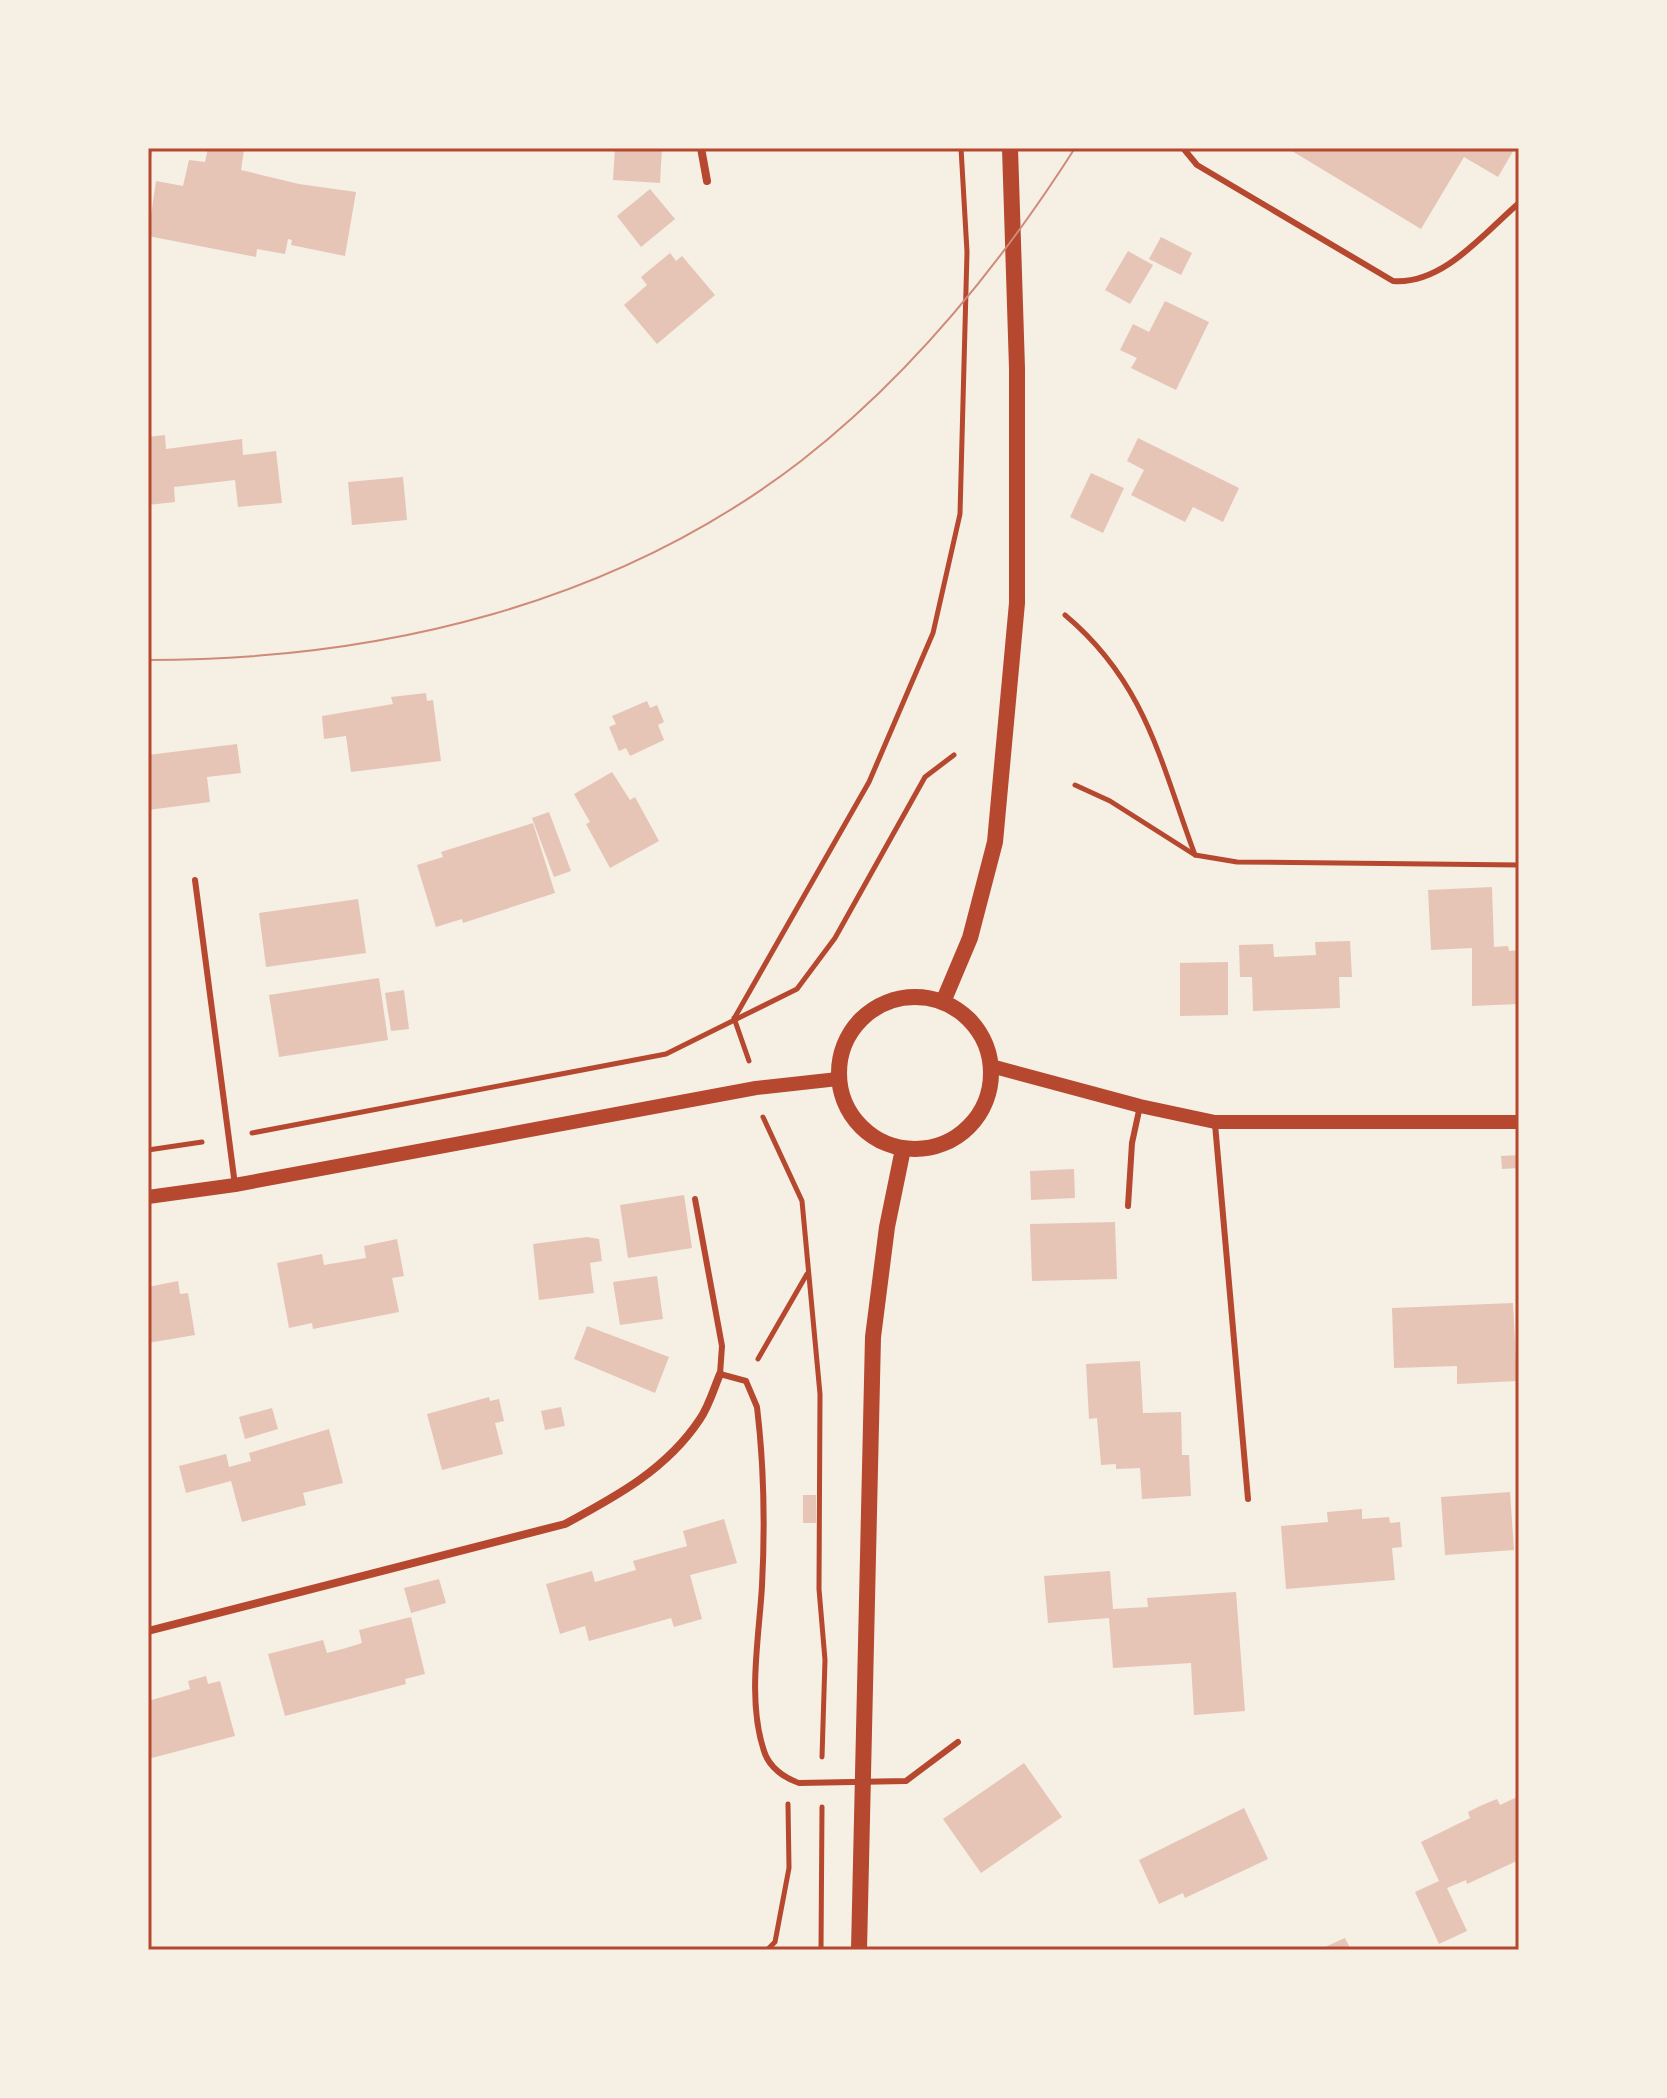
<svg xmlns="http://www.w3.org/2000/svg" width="1667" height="2098" font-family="'PT Sans',sans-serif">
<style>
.building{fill:#e6c5b7}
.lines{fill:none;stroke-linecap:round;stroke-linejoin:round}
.path{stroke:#b5482f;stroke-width:5}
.service{stroke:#b5482f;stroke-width:6}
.minor{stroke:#b5482f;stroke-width:8}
.tertiary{stroke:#b5482f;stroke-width:14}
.secondary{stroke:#b5482f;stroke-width:16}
.tram{stroke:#cf8b77;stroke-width:2}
.neatline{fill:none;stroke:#b5482f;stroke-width:3}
</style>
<rect width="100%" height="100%" fill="#f6efe4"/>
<g class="building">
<polygon points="148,148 153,148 149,169 148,169"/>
<polygon points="208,148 244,150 241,170 299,184 356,192 345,256 291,245 292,240 288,239 285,254 257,249 256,257 148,236 156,181 183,186 189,160 205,162"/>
<polygon points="615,148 662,148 660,183 613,180"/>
<polygon points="1287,148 1515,148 1498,177 1464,157 1421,229"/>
<polygon points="650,189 675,219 641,247 617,216"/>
<polygon points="1161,237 1192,253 1181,275 1149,259"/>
<polygon points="1128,251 1153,265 1130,304 1105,290"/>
<polygon points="670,253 676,261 682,256 715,295 657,344 624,305 647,285 641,277"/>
<polygon points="1165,301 1209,322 1176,390 1131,368 1137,358 1120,350 1133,324 1149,332"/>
<polygon points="165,435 166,449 242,439 243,455 276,451 282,503 238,507 235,480 174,487 175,502 148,505 148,437"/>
<polygon points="1138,438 1239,488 1223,522 1193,507 1185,522 1131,495 1144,470 1127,461"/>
<polygon points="1091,473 1124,488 1103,533 1070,517"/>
<polygon points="403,477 407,520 352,525 348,482"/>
<polygon points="426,693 427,701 433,700 441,761 351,772 346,736 324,739 322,716 393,704 391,697"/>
<polygon points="647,701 650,708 657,705 664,722 658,725 664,740 630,756 626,748 619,751 609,727 616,724 612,716"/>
<polygon points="237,744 241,773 207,777 210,802 148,810 148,755"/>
<polygon points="612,772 630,800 635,797 659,841 610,868 586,824 590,822 574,794"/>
<polygon points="549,812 571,871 554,877 532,818"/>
<polygon points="533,823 555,893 463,923 462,919 436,927 417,865 443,857 441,852"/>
<polygon points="1492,887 1494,947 1508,946 1509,951 1519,950 1519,1004 1472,1006 1472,948 1431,950 1428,890"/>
<polygon points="358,899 366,953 266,967 259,913"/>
<polygon points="1350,941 1352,977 1339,977 1340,1008 1253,1011 1252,977 1240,977 1239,945 1273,944 1274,957 1316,955 1315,942"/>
<polygon points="1228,962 1228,1015 1180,1016 1180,963"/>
<polygon points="379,978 388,1040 279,1057 269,995"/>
<polygon points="404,990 409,1029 391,1031 385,993"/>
<polygon points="1519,1155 1519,1168 1502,1169 1501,1156"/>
<polygon points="1074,1169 1075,1198 1031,1200 1030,1171"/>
<polygon points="684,1195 692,1248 628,1258 620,1205"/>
<polygon points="1115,1222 1117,1279 1032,1281 1030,1224"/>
<polygon points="587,1237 599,1239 602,1261 590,1263 594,1293 539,1300 533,1244"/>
<polygon points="397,1239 404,1276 392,1278 399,1312 313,1329 312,1323 289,1328 277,1263 322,1254 324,1265 366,1258 364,1246"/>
<polygon points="657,1276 663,1319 620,1325 613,1282"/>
<polygon points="178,1281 180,1294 188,1293 195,1335 148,1343 148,1287"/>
<polygon points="1513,1303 1517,1381 1457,1384 1457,1366 1394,1368 1392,1308"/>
<polygon points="587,1326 669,1357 655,1393 574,1359"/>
<polygon points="1140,1361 1143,1413 1181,1412 1182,1455 1189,1455 1191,1496 1142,1499 1140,1468 1116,1469 1116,1464 1101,1465 1097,1418 1089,1419 1086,1364"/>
<polygon points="489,1397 490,1401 499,1399 504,1421 495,1423 503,1454 442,1470 427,1414"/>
<polygon points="561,1407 565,1426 545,1430 541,1411"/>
<polygon points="272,1408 278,1429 245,1439 239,1417"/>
<polygon points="329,1429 343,1483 303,1493 306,1505 242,1522 231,1481 186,1493 179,1466 226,1454 229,1467 251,1461 249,1453"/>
<polygon points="1510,1492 1514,1550 1445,1555 1441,1497"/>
<rect x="803" y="1495" width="13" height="28"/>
<polygon points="1362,1509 1362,1519 1389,1517 1390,1523 1400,1522 1402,1547 1392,1548 1395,1580 1286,1589 1281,1526 1328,1522 1327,1512"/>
<polygon points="724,1519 737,1563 690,1575 702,1619 674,1627 671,1618 589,1641 585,1626 560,1634 546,1584 592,1571 595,1582 636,1570 633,1561 687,1546 683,1531"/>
<polygon points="1110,1571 1113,1609 1148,1607 1147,1598 1236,1592 1245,1711 1194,1715 1191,1663 1113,1668 1109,1618 1048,1623 1044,1576"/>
<polygon points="439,1579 446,1603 411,1613 404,1588"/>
<polygon points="411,1617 425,1674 405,1679 406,1684 285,1716 268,1654 323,1640 327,1653 346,1648 362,1643 359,1630"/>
<polygon points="206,1676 208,1684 220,1681 235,1736 148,1759 148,1701 190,1689 188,1681"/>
<polygon points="1024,1763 1062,1817 981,1873 943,1819"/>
<polygon points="1519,1796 1519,1860 1467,1884 1466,1880 1447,1888 1467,1931 1439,1944 1415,1892 1439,1881 1421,1842 1470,1818 1468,1812 1480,1806 1497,1799 1500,1805"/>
<polygon points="1244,1808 1268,1859 1185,1898 1183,1893 1159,1904 1139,1860"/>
<polygon points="1345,1938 1351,1950 1326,1950 1325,1947"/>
</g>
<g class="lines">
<g class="path">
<path d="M 1065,615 C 1146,683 1160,761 1195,855"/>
<polyline points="1075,785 1110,801 1195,855 1237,862 1519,865"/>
<polyline points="735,1017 869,782 933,633 960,514 967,252 961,148"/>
<polyline points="734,1018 749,1061"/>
<polyline points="763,1117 802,1201 820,1394 819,1589 825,1660 822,1757"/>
<polyline points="252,1133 666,1054 797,989 835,938 925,777 954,755"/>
<polyline points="148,1150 202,1142"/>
<polyline points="758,1359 807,1274"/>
<polyline points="767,1950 775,1942 789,1868 788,1804"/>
<polyline points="821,1950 822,1807"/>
</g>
<g class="service">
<path d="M 1183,148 L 1197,165 L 1393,281 C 1443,285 1484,233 1519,203"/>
<polyline points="195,880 235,1185"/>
<polyline points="1215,1124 1248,1499"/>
<path d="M 695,1199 L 722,1346 L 720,1374 L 746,1381 L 757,1407 C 764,1465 765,1528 762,1586 C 759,1638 747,1700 764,1751 C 769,1767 784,1778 799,1783 L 906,1781 L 958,1742"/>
<polyline points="1128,1206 1132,1143 1140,1106"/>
</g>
<g class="minor">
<polyline points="701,148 707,181"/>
<path d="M 148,1631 L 565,1524 C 617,1496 667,1469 700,1419 C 709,1406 714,1388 720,1374"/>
</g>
<g class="tertiary">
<polyline points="991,1066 1140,1106 1215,1122 1519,1122"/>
<polyline points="148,1197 235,1185 756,1088 838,1079"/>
</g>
<g class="secondary">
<circle cx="915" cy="1073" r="76"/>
<polyline points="943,1002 970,938 995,842 1017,603 1017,368 1010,148"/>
<polyline points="859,1950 873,1337 887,1227 903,1149"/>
</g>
<path class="tram" d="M 148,660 C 380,660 614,605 801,461 C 910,376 1001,264 1075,148"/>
</g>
<rect width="1667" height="2098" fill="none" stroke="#f6efe4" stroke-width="300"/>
<rect x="150" y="150" width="1367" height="1798" class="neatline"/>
</svg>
